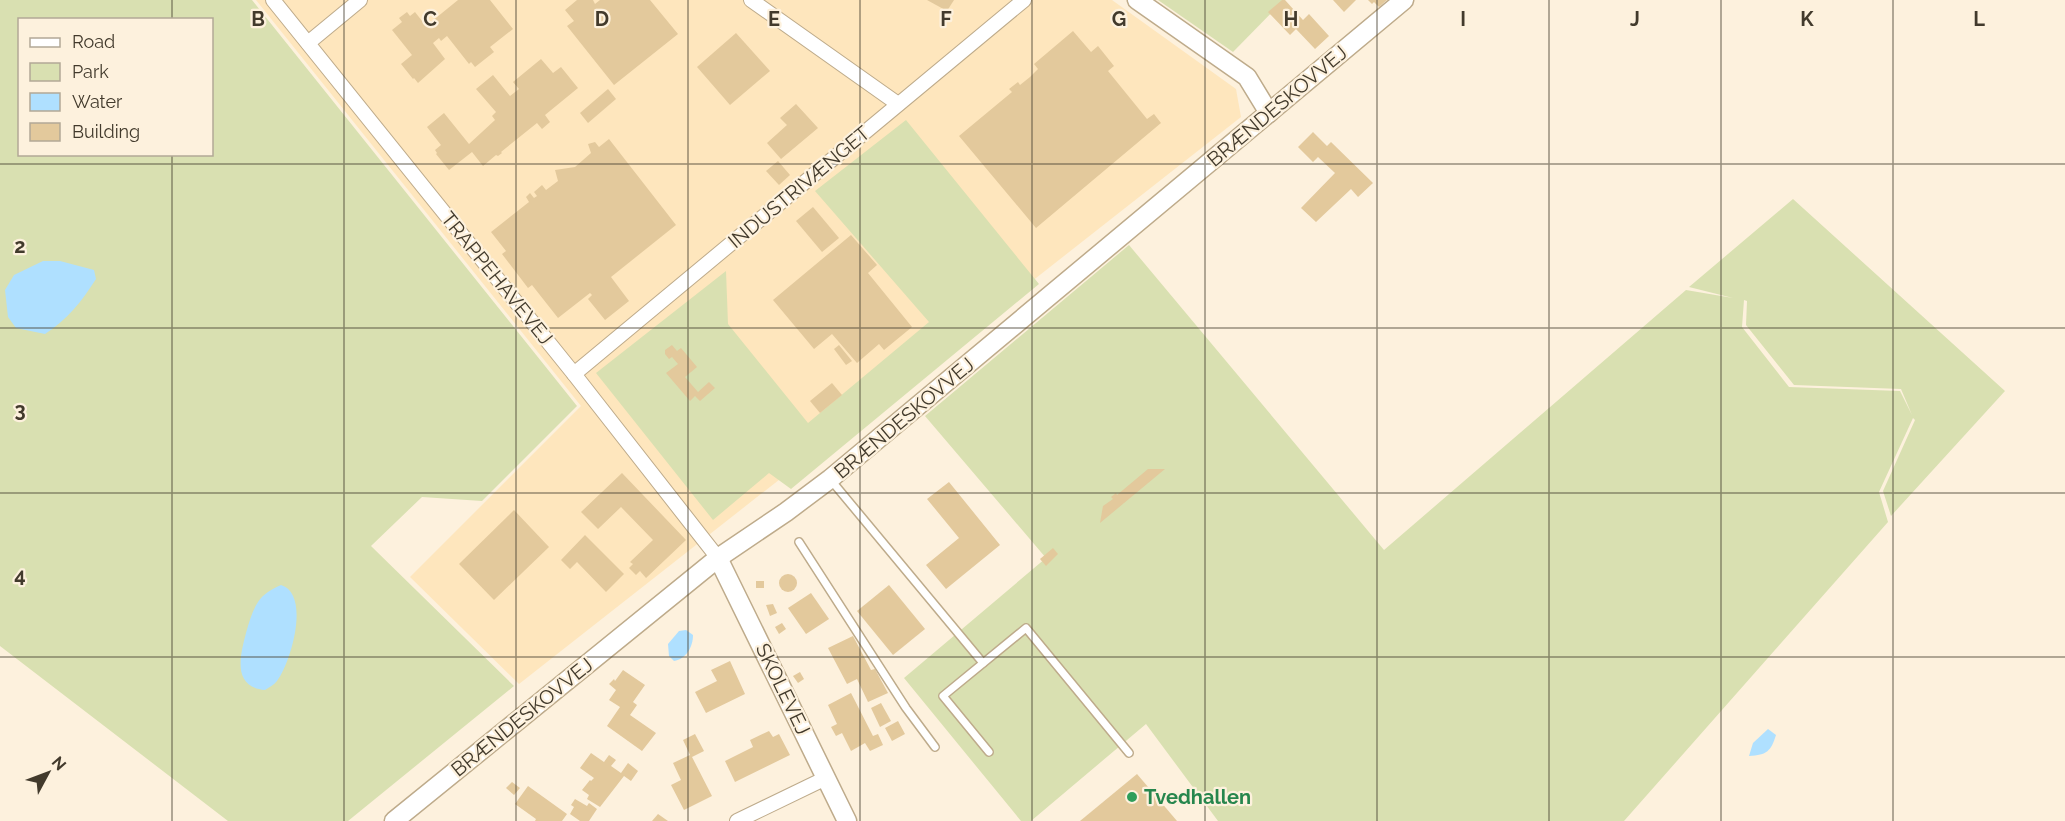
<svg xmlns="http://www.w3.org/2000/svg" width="2065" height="821" font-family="Raleway,sans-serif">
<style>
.built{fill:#fee6bd}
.green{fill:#d9e0b1;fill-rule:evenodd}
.water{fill:#afe0ff}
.building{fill:#e3c99c}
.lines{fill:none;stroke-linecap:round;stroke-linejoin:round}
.service-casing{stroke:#beab8b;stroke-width:10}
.minor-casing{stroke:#beab8b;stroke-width:16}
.tertiary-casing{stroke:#beab8b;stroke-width:21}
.service{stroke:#fff;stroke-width:7}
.minor{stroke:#fff;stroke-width:14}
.tertiary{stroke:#fff;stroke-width:18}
.grid{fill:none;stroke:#423a2c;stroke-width:1.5;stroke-opacity:0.55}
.leisure-dot{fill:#2e9e5b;stroke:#fdf1dd;stroke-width:2}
.labels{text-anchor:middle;stroke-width:4.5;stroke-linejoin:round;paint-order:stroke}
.street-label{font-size:20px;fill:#423a2c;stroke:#fdf1dd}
.leisure-label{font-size:20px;font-weight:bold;fill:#27864d;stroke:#fdf1dd;text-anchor:start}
.grid-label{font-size:20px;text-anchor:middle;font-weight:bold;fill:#423a2c;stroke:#fdf1dd;stroke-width:4.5;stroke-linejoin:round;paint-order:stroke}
</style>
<rect width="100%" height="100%" fill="#fdf1dd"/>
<polygon class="built" points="256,0 1112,0 1236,89 1241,117 519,684 410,577 581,406"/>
<g class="green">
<path d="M 0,0 L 252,0 L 577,406 L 482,501 L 422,497 L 371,546 L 514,686 L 348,821 L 228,821 L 0,646 ZM 20,20 L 212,20 L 212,154 L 20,154 Z"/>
<polygon points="1158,0 1284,0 1233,52"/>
<polygon points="906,120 1039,284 791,489 769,473 713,520 596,373 726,271 728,324 808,423 929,322 815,191"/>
<path d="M 1793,199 L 2005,391 L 1891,516 L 1883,491 L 1915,420 L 1913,418 L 1879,492 L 1888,522 L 1624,821 L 1218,821 L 1146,724 L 1031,821 L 1021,821 L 904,678 L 1046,558 L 925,416 L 1129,245 L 1384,550 L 1686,290 L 1733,298 L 1689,287 ZM 1744,300 L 1747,301 L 1746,325 L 1794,385 L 1901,389 L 1912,415 L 1900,391 L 1789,387 L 1742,327 Z"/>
</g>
<g class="water">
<path d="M 43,261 L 60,261 L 94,270 L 96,279 C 82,301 67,320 45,334 L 16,328 L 8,317 L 5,290 L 14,275 Z"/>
<path d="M 281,585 C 311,594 291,663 277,681 C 274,685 269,687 265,690 C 232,687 240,656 246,633 C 249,623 252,611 258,602 C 263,594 272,589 281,585 Z"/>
<path d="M 686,630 L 693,635 C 693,647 686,659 674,661 L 669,656 L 668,644 L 679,631 Z"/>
<path d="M 1768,729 L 1776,735 C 1771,751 1767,755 1749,756 L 1753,743 Z"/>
</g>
<g class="building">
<polygon points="458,0 490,0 513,29 490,47 494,52 475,67 471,62 469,64 447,36 441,41 439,38 433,43 445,59 418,83 414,78 413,79 401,64 412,55 392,30 402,22 399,18 407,12 410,16 415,12 426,26"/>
<polygon points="577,0 593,0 595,4 600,0 650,0 678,34 614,85 567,26 574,21 565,10"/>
<polygon points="927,0 954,0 947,11"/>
<polygon points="1282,0 1285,0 1303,20 1309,14 1329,36 1315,49 1296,29 1290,35 1268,12"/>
<polygon points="1333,0 1356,0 1344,12"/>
<polygon points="1368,0 1387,0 1379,7 1374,2 1372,4"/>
<polygon points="1073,31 1091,52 1098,46 1114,66 1108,71 1147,119 1154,114 1161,123 1036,228 959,136 1012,92 1009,89 1018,82 1020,85 1030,77 1038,69 1034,64"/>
<polygon points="736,33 770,71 730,105 697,67"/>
<polygon points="541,59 553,73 561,67 578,88 545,115 550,122 542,129 537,123 501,152 502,153 498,156 496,155 483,166 472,152 449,170 436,154 437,153 435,150 441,145 427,127 444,113 469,144 495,120 492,116 496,112 476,89 493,75 510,96 519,89 513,82"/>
<polygon points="608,89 616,99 588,123 580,113"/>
<polygon points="796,104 818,128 781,159 767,143 787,125 780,118"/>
<polygon points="1313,132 1327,146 1331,142 1373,183 1358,197 1351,189 1316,222 1301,208 1335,173 1318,157 1313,162 1298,147"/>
<polygon points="609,139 676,225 611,277 629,301 605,320 588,299 592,295 590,293 558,318 532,285 528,288 502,254 506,251 491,232 529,202 526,197 530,193 534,198 537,196 534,192 542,185 546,190 558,181 555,170 575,167 591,153 588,144 595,142 599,147"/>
<polygon points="778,161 790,175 779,185 766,171"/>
<polygon points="813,207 839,238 822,252 796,221"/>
<polygon points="851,235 877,265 868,273 912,327 884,350 879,344 857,363 832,334 814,349 773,300"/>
<polygon points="672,345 677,351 681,348 697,367 685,377 698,392 709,382 715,388 700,401 695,396 690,401 666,373 678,364 672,357 669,359 665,354 665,350"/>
<polygon points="839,345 852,361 846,365 834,349"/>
<polygon points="832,383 842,395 820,413 810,401"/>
<polygon points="1148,469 1165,469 1100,523 1103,506 1113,499 1111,497 1116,493 1117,495"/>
<polygon points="622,473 686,540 646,578 640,571 636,575 629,568 633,564 630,562 653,540 621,507 598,529 581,512"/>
<polygon points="949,482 1000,545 946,589 926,565 959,538 927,499"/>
<polygon points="514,510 549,547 494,600 459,564"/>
<polygon points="585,535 624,574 606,592 577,562 570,569 561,560"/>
<polygon points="1053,548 1058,554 1046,566 1040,559"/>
<circle cx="788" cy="583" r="9"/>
<rect x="756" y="581" width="8" height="7"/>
<polygon points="889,585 925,629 893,655 857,611"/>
<polygon points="811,593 829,619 806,634 788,608"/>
<polygon points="773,604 777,613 770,616 766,605"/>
<polygon points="782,623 786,629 779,634 775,627"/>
<polygon points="853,636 871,670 875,669 888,693 868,702 857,679 847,684 828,648"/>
<polygon points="730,661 745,694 706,713 695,692 717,681 711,670"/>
<polygon points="623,670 645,685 633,702 637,705 630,715 656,733 642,751 607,726 620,707 609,700 616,690 609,684 614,679 615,681"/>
<polygon points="800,672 804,679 798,683 793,676"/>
<polygon points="851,693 873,736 878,734 883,745 870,751 865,743 851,751 842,733 836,736 831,727 837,724 828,705"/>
<polygon points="881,703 891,721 880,727 871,708"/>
<polygon points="898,721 905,734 892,741 885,728"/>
<polygon points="769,731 773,737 779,734 790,755 735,782 725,761 753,747 750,740"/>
<polygon points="695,734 704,751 692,757 712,796 684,810 671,785 681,780 673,763 690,755 683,740"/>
<polygon points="591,753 604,762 609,755 616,760 611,766 621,773 628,763 638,771 631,781 624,776 600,807 587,799 589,795 582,790 590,780 591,781 594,778 580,768"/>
<polygon points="1137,774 1177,821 1080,821"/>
<polygon points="512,782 520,788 514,795 506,788"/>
<polygon points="528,786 567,814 562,821 535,821 536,819 515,804"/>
<polygon points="575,799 587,806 589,803 597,809 589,821 580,821 570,814 574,807 571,805"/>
<polygon points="658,814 668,821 652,821"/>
</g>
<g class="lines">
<g class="service-casing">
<g id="service">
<polyline points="830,479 983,663"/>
<polyline points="799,542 906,708 935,747"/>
<polyline points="989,752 943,696 1026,628 1129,753"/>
</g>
</g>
<g class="minor-casing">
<g id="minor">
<polyline points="273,0 574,374 718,558"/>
<polyline points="751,0 898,104"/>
<polyline points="308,43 360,0"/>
<polyline points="574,374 1024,0"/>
<polyline points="737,821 826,778"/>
</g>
</g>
<g class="tertiary-casing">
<g id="tertiary">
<polyline points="1137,0 1247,77 1269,113"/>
<polyline points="718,558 847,821"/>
<polyline points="394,821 718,558 786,512 830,479 1404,0"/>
</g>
</g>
<use href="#service" class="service"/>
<use href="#minor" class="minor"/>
<use href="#tertiary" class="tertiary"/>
</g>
<path class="grid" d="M 172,0 L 172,20M 344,0 L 344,821M 516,0 L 516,821M 688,0 L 688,821M 860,0 L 860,821M 1032,0 L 1032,821M 1205,0 L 1205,821M 1377,0 L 1377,821M 1549,0 L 1549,821M 1721,0 L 1721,821M 1893,0 L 1893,821M 172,154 L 172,821M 0,164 L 2065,164M 0,328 L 2065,328M 0,493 L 2065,493M 0,657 L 2065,657"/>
<circle class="leisure-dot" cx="1132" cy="797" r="6"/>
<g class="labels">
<g class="street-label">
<text transform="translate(1277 106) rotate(-40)" y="7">BRÆNDESKOVVEJ</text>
<text transform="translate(799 187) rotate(-40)" y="7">INDUSTRIVÆNGET</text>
<text transform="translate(497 278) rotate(51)" y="7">TRAPPEHAVEVEJ</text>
<text transform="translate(904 418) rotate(-40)" y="7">BRÆNDESKOVVEJ</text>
<text transform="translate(783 689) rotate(64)" y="7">SKOLEVEJ</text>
<text transform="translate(522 717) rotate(-39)" y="7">BRÆNDESKOVVEJ</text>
</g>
<g class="leisure-label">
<text x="1144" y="804">Tvedhallen</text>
</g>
</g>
<g class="grid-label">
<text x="258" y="26">B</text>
<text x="430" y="26">C</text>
<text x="602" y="26">D</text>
<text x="774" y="26">E</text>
<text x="946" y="26">F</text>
<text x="1119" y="26">G</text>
<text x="1291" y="26">H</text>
<text x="1463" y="26">I</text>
<text x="1635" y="26">J</text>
<text x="1807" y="26">K</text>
<text x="1979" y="26">L</text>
<text x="20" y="253">2</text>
<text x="20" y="417">3</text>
<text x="20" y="582">4</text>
</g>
<rect x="18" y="18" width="195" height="138" fill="#fdf1dd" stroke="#b2a896" stroke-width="1.5"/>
<rect x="30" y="38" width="30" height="9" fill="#ffffff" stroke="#b2a896" stroke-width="1.5"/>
<text x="72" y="48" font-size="18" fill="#423a2c">Road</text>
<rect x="30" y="63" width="30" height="18" fill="#d9e0b1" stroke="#b2a896" stroke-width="1.5"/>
<text x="72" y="78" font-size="18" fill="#423a2c">Park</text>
<rect x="30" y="93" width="30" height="18" fill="#afe0ff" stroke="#b2a896" stroke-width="1.5"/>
<text x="72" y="108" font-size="18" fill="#423a2c">Water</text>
<rect x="30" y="123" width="30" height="18" fill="#e3c99c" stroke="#b2a896" stroke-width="1.5"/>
<text x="72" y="138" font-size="18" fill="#423a2c">Building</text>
<g transform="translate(48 773) rotate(49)" stroke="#fdf1dd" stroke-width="4.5" paint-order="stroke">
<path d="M0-4.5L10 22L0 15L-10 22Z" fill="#423a2c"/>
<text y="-9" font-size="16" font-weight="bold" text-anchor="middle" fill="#423a2c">N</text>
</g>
</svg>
